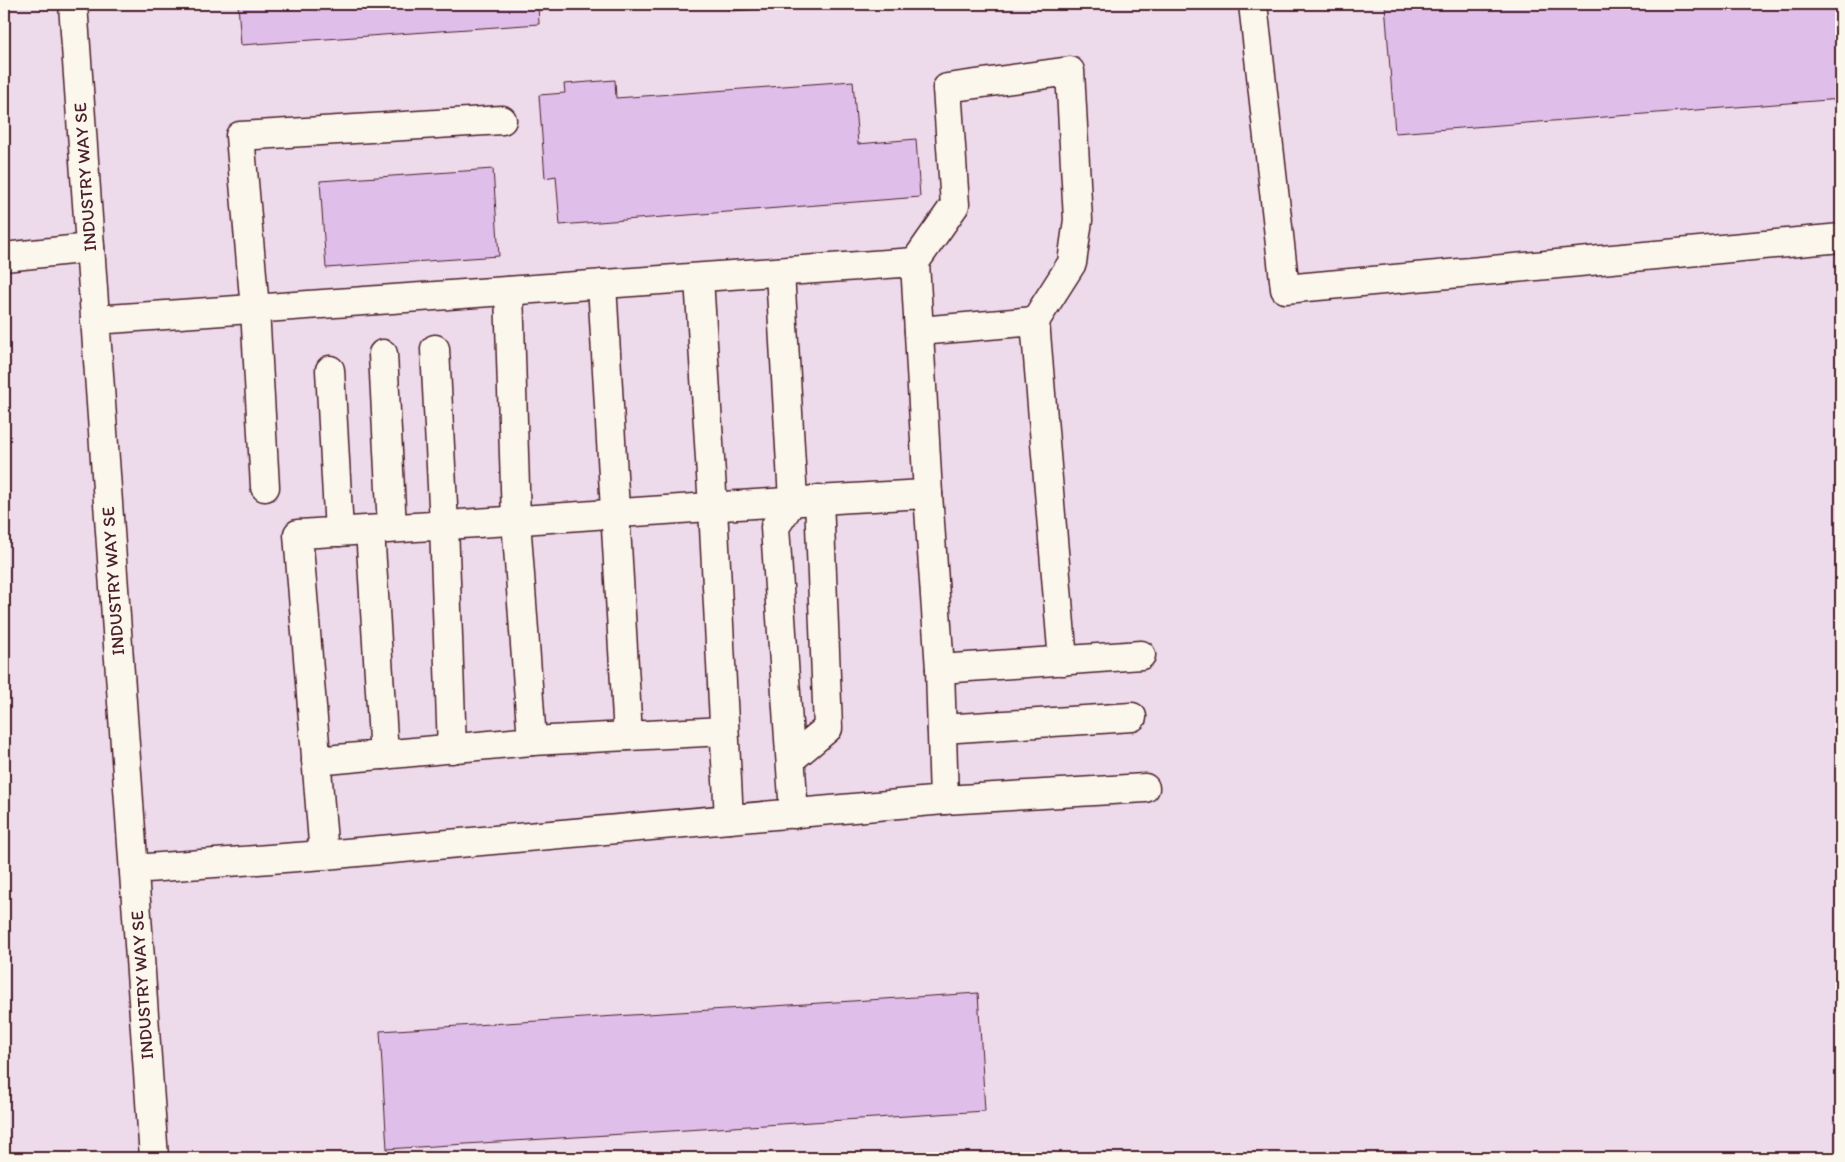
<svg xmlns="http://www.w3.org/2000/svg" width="1845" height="1162" font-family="Itim,sans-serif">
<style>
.built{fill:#eddaeb}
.building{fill:#e0beea;stroke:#4a1f2b}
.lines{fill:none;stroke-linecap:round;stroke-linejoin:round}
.minor-casing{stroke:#4a1f2b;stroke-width:31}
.minor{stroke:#fbf7ec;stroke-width:28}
.labels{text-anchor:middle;stroke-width:4;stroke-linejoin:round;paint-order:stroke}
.street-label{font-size:18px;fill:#4a1f2b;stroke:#fbf7ec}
</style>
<rect width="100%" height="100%" fill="#f3e6eb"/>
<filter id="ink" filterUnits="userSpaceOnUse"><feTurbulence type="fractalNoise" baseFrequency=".02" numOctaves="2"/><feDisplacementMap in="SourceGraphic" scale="10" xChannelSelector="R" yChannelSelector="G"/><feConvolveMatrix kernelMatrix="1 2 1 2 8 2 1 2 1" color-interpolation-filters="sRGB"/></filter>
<g filter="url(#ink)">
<rect class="built" x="4" y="4" width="1837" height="1154"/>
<g class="building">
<polygon points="238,4 538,4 539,24 241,45"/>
<polygon points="728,4 845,4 729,11"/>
<polygon points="1385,4 1841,4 1841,99 1395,133"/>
<polygon points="615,80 616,98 853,81 858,144 916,139 920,197 560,225 556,176 545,178 539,95 565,93 564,84"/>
<polygon points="493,169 499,256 326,268 320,181"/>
<polygon points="978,993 985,1111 387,1149 380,1031"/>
</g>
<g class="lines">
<g class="minor-casing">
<g id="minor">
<polyline points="73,4 154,1158"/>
<polyline points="1253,4 1285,289 1841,238"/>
<polyline points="4,257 90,248"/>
<polyline points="915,262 955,205 947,88 1070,71 1078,220 1072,263 1035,321"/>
<polyline points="780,272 793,500 775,527 794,814"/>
<polyline points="699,278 713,508 729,819"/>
<polyline points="602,284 628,736"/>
<polyline points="95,320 915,262 928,494 940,669 944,800 324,855 134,869"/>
<polyline points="919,331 1035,321 1063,661"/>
<polyline points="435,349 444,525 452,749"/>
<polyline points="383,354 392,528"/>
<polyline points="330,370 339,532"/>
<polyline points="265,487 255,309 240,136 502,120"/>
<polyline points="370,530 384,755"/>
<polyline points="940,669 1141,655"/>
<polyline points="942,729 1132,717"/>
<polyline points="532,741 724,731"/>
<polyline points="791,759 828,728 819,499"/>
<polyline points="316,761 532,741 516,520 509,291"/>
<polyline points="944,800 1145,788"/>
<path d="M 324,855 L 298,534 C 508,523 718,504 928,494"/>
</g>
</g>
<use href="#minor" class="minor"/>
</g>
</g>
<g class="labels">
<g class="street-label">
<text transform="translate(85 177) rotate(-94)" y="6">INDUSTRY WAY SE</text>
<text transform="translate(113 581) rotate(-94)" y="6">INDUSTRY WAY SE</text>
<text transform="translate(142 985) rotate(-94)" y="6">INDUSTRY WAY SE</text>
</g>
</g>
<rect width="1845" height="1162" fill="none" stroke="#fbf7ec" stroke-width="20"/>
<rect x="10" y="10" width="1825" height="1142" fill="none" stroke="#4a1f2b" stroke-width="2" filter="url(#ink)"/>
</svg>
